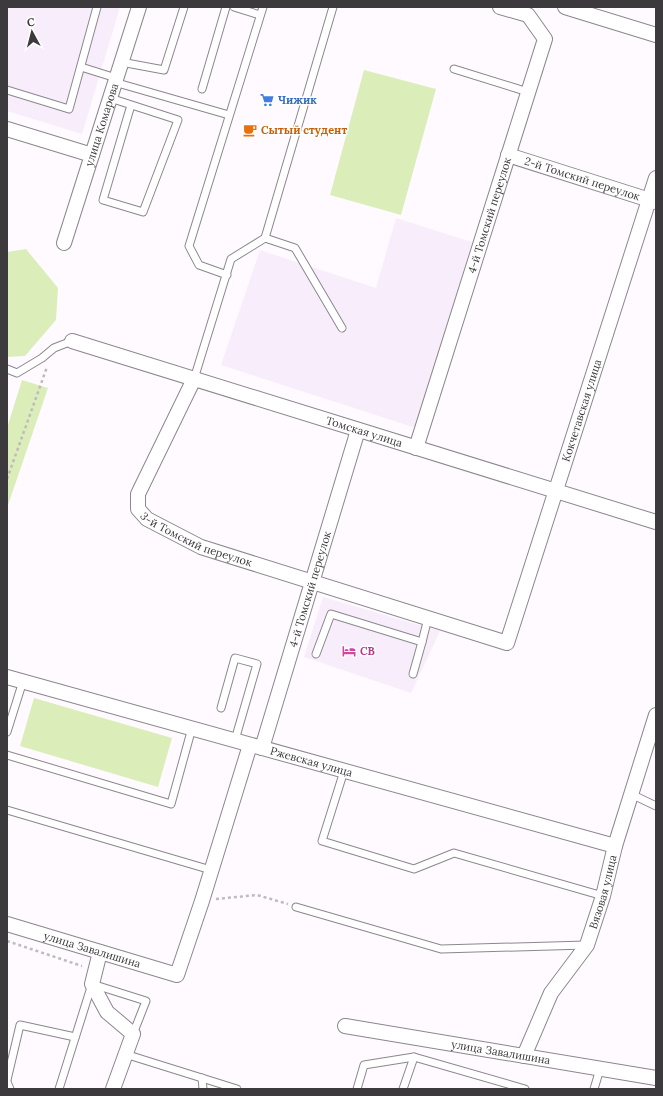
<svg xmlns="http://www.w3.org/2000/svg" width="663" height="1096" font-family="Lora,serif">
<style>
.built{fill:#f8eefb}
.green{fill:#dbeeba}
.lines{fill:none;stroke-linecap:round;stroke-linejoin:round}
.service-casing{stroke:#8c878d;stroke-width:9}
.minor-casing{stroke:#8c878d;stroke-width:16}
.path{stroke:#bebbbf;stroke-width:2.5;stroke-dasharray:3 3;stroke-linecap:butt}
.service{stroke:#fff;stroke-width:7}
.minor{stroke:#fff;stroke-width:14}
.labels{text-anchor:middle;stroke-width:3;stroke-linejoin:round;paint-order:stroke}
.shop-label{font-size:11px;font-weight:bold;fill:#366cbe;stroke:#fff;text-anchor:start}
.street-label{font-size:11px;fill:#3c3a3c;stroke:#fff}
.food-label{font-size:11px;font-weight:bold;fill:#c56008;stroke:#fff;text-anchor:start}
.hotel-label{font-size:11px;font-weight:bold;fill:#b23c85;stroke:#fff;text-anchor:start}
</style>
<rect width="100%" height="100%" fill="#fefaff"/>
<g class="built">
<polygon points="7,7 120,7 82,134 7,111"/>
<polygon points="396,218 472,242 416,428 221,365 260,250 376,288"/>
<polygon points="323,597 440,631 411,693 304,657"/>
</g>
<g class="green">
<polygon points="364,70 436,89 401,215 330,195"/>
<polygon points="26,249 58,288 56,320 25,356 7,357 7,252"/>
<polygon points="22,380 48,388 7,508 7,428"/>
<polygon points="34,698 172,738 158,787 20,746"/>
</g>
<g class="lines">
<g class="service-casing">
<g id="service">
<polyline points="234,7 260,15"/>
<polyline points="333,7 265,238 295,248 342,328"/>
<polyline points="121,62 164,70 184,7"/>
<polyline points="81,67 116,78"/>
<polyline points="454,69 528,92"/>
<polyline points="114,82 229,115"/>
<polyline points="202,89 226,7"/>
<polyline points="7,90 69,109 97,7"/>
<polyline points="110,98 178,120 143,212 103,200 131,105"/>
<polyline points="227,275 199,265 189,246 263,7"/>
<polyline points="7,369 17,373 42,358 54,348 72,341"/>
<polyline points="194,379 231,259 265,238"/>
<polyline points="316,654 331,614 422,642 428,618"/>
<polyline points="413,674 422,642"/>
<polyline points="221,708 235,658 257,664 235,740"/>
<polyline points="7,732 23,681"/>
<polyline points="7,755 171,804 192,728"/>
<polyline points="344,771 322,841 414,869 454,853 603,896"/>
<polyline points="631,794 656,806"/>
<polyline points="7,810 211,870"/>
<polyline points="296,907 441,949 586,945"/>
<polyline points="125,1054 237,1089"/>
<polyline points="202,1078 203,1089"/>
<polyline points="7,1080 20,1025 75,1037"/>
<polyline points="7,1082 10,1089"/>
<polyline points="59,1089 92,984 146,1001 133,1034"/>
<polyline points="357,1089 364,1065 414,1057 525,1089"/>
<polyline points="403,1089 414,1057"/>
<polyline points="594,1089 600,1069"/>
</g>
</g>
<g class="minor-casing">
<g id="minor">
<polyline points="565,7 656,35"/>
<polyline points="7,129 92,155"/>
<path id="s1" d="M 508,155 L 656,202"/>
<path id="s2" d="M 64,243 L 139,7"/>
<path id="s3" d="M 72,341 L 656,522"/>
<path id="s4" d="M 194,379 L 138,494 L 138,509 L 147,519 L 201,547 L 507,643 L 656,178"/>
<path id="s5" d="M 416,448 L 545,39 L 528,15 L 500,7"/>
<path id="s6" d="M 7,677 L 615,846"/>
<path id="s7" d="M 262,748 L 358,430"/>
<path id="s8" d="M 7,924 L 177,975 L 202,901 L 250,745"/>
<polyline points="100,952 92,984 107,1012 133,1034 113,1089"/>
<path id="s9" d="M 345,1026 L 656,1078"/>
<path id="s10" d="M 524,1056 L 551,993 L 587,945 L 603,896 L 615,846 L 656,715"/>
</g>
</g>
<g class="path">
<polyline points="7,479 47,367"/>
<polyline points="216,899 257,895 288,904"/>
<polyline points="7,941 82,966"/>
</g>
<use href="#service" class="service"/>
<use href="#minor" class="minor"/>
</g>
<defs>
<g id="supermarket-bare" transform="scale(1.08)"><path d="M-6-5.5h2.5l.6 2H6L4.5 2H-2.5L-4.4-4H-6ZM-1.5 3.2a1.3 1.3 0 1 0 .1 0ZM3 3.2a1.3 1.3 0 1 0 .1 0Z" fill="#3f7fe0" stroke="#fff" stroke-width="2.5" paint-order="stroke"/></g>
<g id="cafe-bare" transform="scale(1.08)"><path d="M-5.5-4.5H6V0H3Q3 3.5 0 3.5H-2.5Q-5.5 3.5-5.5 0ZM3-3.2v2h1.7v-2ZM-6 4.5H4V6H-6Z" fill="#e8710a" stroke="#fff" stroke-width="2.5" paint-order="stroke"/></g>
<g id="hotel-bare" transform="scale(1.08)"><path d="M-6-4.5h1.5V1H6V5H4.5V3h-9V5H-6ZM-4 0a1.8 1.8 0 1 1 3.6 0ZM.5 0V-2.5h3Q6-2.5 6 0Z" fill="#d1479c" stroke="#fff" stroke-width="2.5" paint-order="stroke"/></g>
</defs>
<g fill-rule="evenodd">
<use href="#supermarket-bare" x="267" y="100"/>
<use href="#cafe-bare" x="250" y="130"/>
<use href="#hotel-bare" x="349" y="651"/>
</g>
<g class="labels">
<g class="shop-label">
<text x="278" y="104">Чижик</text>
</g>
<g class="street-label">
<text dy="4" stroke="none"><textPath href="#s2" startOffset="124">улица Комарова</textPath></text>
<text dy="4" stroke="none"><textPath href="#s1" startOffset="78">2-й Томский переулок</textPath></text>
<text dy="4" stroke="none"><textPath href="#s5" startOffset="244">4-й Томский переулок</textPath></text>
<text dy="4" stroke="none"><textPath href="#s4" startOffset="782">Кокчетавская улица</textPath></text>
<text dy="4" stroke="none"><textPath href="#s3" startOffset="306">Томская улица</textPath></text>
<text dy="4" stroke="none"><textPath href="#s4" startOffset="210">3-й Томский переулок</textPath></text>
<text dy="4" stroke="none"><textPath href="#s7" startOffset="166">4-й Томский переулок</textPath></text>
<text dy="4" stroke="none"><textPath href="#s6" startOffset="316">Ржевская улица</textPath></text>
<text dy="4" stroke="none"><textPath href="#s10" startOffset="184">Вязовая улица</textPath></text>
<text dy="4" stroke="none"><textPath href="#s8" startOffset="89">улица Завалишина</textPath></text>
<text dy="4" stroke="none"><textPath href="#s9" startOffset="158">улица Завалишина</textPath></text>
</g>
<g class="food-label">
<text x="261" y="134">Сытый студент</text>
</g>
<g class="hotel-label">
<text x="360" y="655">СВ</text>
</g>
</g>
<rect width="663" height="1096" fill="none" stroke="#3c3a3c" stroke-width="16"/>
<g transform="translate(32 32) rotate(353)" stroke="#ffffff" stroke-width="3" paint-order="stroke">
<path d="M0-3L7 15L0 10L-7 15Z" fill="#3c3a3c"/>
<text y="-6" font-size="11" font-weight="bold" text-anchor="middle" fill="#3c3a3c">С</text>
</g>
</svg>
